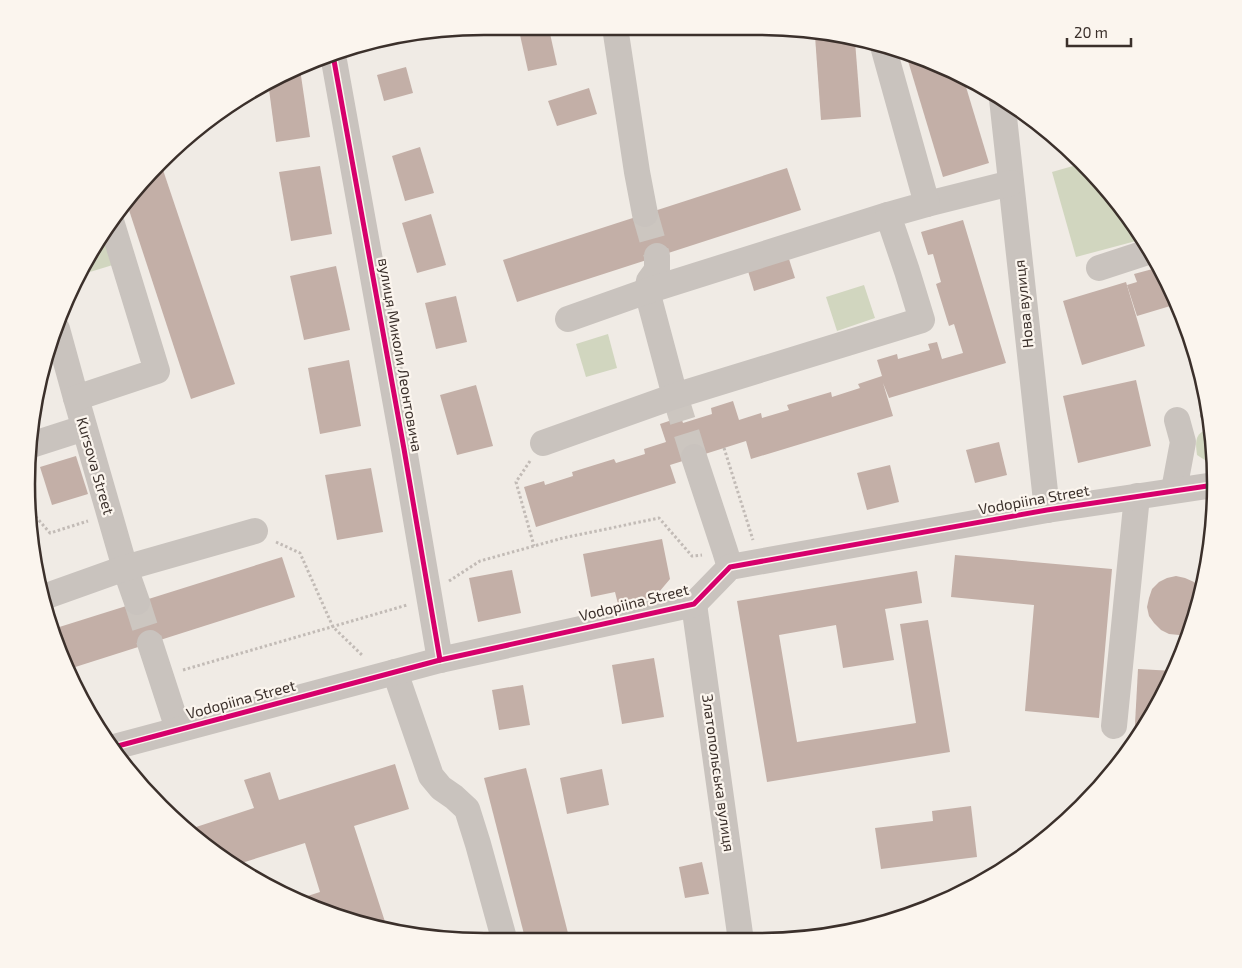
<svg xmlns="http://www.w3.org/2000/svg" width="1242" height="968" font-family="'Exo 2',sans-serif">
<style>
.green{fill:#d1d6bf}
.building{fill:#c3afa7}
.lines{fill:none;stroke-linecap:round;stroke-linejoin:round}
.minor-tunnel{stroke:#ccc6c0;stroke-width:26;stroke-dasharray:26 13;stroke-linecap:butt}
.path{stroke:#c2bbb6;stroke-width:3;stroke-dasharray:2.5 2.5;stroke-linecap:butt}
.minor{stroke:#c9c3be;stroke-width:26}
.cycleway-casing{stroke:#fbf5ee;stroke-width:8}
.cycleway{stroke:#d6006c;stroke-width:5}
.labels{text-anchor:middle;stroke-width:4.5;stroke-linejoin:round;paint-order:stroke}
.street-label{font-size:15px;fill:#3b302b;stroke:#fbf5ee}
.rim{fill:none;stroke:#3b302b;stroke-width:2.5}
</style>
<rect width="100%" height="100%" fill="#f0ebe5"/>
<g class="green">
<polygon points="1080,164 1132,228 1136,241 1076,257 1052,172"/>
<polygon points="106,231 116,264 80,275 87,255"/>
<polygon points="864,285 875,318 837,331 826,297"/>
<polygon points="608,334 617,368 586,377 576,344"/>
<path d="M 1212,427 L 1213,462 L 1208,462 L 1197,455 C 1195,439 1195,433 1212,427 Z"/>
</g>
<g class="building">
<polygon points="549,29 557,65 528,71 520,35"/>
<polygon points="826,35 855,41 861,117 821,120 815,36"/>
<polygon points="905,51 963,77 989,163 943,177"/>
<polygon points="406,67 413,93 384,101 377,75"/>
<polygon points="300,69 310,137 276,142 268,82"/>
<polygon points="589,88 597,114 557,126 548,101"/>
<polygon points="420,147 434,193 405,201 392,156"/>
<polygon points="160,161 235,384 191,399 127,204"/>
<polygon points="320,166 332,234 291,241 279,172"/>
<polygon points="787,168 801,210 517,302 503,260"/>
<polygon points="431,214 446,265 417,273 402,223"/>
<polygon points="963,220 1006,363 889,398 883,383 893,416 751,459 746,441 724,448 670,465 676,483 536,527 524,487 544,481 545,485 573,476 572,472 614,459 616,463 645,454 644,449 666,442 660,424 681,417 683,423 712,414 711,408 733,401 739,420 761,413 762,418 789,410 787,405 831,392 832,397 860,388 858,384 882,376 877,360 897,354 898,359 930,350 928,344 937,342 942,359 963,353 954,324 949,326 936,284 941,282 933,254 928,255 921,232"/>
<polygon points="789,259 795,278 754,291 748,271"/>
<polygon points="336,266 350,330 304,340 290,276"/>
<polygon points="1160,267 1177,304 1137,316 1127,285 1137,282 1134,274"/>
<polygon points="1126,282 1145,346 1082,365 1063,301"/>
<polygon points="456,296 467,342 436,349 425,303"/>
<polygon points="349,360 361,426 320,434 308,368"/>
<polygon points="1136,380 1151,446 1078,463 1063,396"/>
<polygon points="476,385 493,446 457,455 440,395"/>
<polygon points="999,442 1007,475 975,483 966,450"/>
<polygon points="76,456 88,494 52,505 40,467"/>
<polygon points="890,465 899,502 867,510 857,473"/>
<polygon points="371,468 383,532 337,540 325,475"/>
<polygon points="662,539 670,579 654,598 618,604 615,592 591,597 583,554"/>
<polygon points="955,555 1112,569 1099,718 1025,711 1034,605 951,597"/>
<polygon points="282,557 295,597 69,669 53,629"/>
<polygon points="512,570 521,613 478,622 469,578"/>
<polygon points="917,571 922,603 885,609 894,660 843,668 836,625 779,635 797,742 916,723 900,624 928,620 950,752 767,782 737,601"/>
<polygon points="1176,576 1185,578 1194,582 1202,592 1200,602 1189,632 1179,635 1169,634 1161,630 1154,623 1149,616 1147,607 1149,598 1152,589 1159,582 1167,578"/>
<polygon points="654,658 664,717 622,724 612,665"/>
<polygon points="1138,669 1174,671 1169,686 1134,742"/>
<polygon points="523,685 530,725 499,730 492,690"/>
<polygon points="395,764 409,809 354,826 388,931 309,907 295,900 320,892 305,843 232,866 187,830 254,808 244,780 270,772 279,800"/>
<polygon points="526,768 570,941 526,942 484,778"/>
<polygon points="602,769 609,805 567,814 560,778"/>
<polygon points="971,806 977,857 881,869 875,828 933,821 932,811"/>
<polygon points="702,862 709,894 685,898 679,867"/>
</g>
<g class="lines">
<g class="minor-tunnel">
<polyline points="645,214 657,256"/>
<polyline points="675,396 694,457"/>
<polyline points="137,602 150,643"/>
</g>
<g class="path">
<polyline points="1200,416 1210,415"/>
<polyline points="724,448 753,540"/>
<polyline points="530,461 516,482 534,546"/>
<polyline points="29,509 50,533 88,521"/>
<polyline points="276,542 300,553 333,627 363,656"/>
<polyline points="449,581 480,561 563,538 659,518 692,556 702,555"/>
<polyline points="183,670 407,605"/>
</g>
<g class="minor">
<polyline points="615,27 637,172 645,214"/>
<polyline points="333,55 404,449 440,660"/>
<polyline points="1002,99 1047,510"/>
<polyline points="927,204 1011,183"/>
<polyline points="657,256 657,270 649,281 647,291 675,396"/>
<polyline points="1099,268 1151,251"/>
<polyline points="568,319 647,291 888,215"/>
<polyline points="57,329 76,398 125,568 137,602"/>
<polyline points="76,398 157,371 112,224"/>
<polyline points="543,443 675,396 922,320 907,271 888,215 927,204 883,46"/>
<polyline points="31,445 84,428"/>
<polyline points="694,457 725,551 730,567"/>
<polyline points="1174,490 1183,442 1177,420"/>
<polyline points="41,598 125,568 255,531"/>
<polyline points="694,604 741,941"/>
<polyline points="150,643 178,729"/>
<polyline points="395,672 431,776 441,788 454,797 467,809 478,844 505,942"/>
<polyline points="1114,726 1137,496"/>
<polyline points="114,747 440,660 694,604 730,567 1047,510 1214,485"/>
</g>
<g class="cycleway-casing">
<g id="cycleway">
<polyline points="333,55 404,449 440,660"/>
<polyline points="114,747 440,660 694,604 730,567 1047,510 1214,485"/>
</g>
</g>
<use href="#cycleway" class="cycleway"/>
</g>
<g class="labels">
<g class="street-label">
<text transform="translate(1024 304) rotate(-96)" y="5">Нова вулиця</text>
<text transform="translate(400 355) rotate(80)" y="5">вулиця Миколи Леонтовича</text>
<text transform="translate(95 466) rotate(74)" y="5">Kursova Street</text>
<text transform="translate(1034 500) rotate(-10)" y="5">Vodopiina Street</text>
<text transform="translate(634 603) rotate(-14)" y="5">Vodopiina Street</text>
<text transform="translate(241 700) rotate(-15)" y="5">Vodopiina Street</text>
<text transform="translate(718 773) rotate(82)" y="5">Златопольська вулиця</text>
</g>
</g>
<path d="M0 0H1242V968H0ZM484 35H758A449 449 0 0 1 1207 484V484A449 449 0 0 1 758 933H484A449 449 0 0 1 35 484V484A449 449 0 0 1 484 35Z" fill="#fbf5ee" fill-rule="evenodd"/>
<path class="rim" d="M484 35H758A449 449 0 0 1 1207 484V484A449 449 0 0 1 758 933H484A449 449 0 0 1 35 484V484A449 449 0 0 1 484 35Z"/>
<path d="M1067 38v8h64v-8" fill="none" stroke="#3b302b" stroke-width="2.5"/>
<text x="1074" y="38" font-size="15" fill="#3b302b" stroke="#fbf5ee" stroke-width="4" paint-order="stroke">20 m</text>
</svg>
